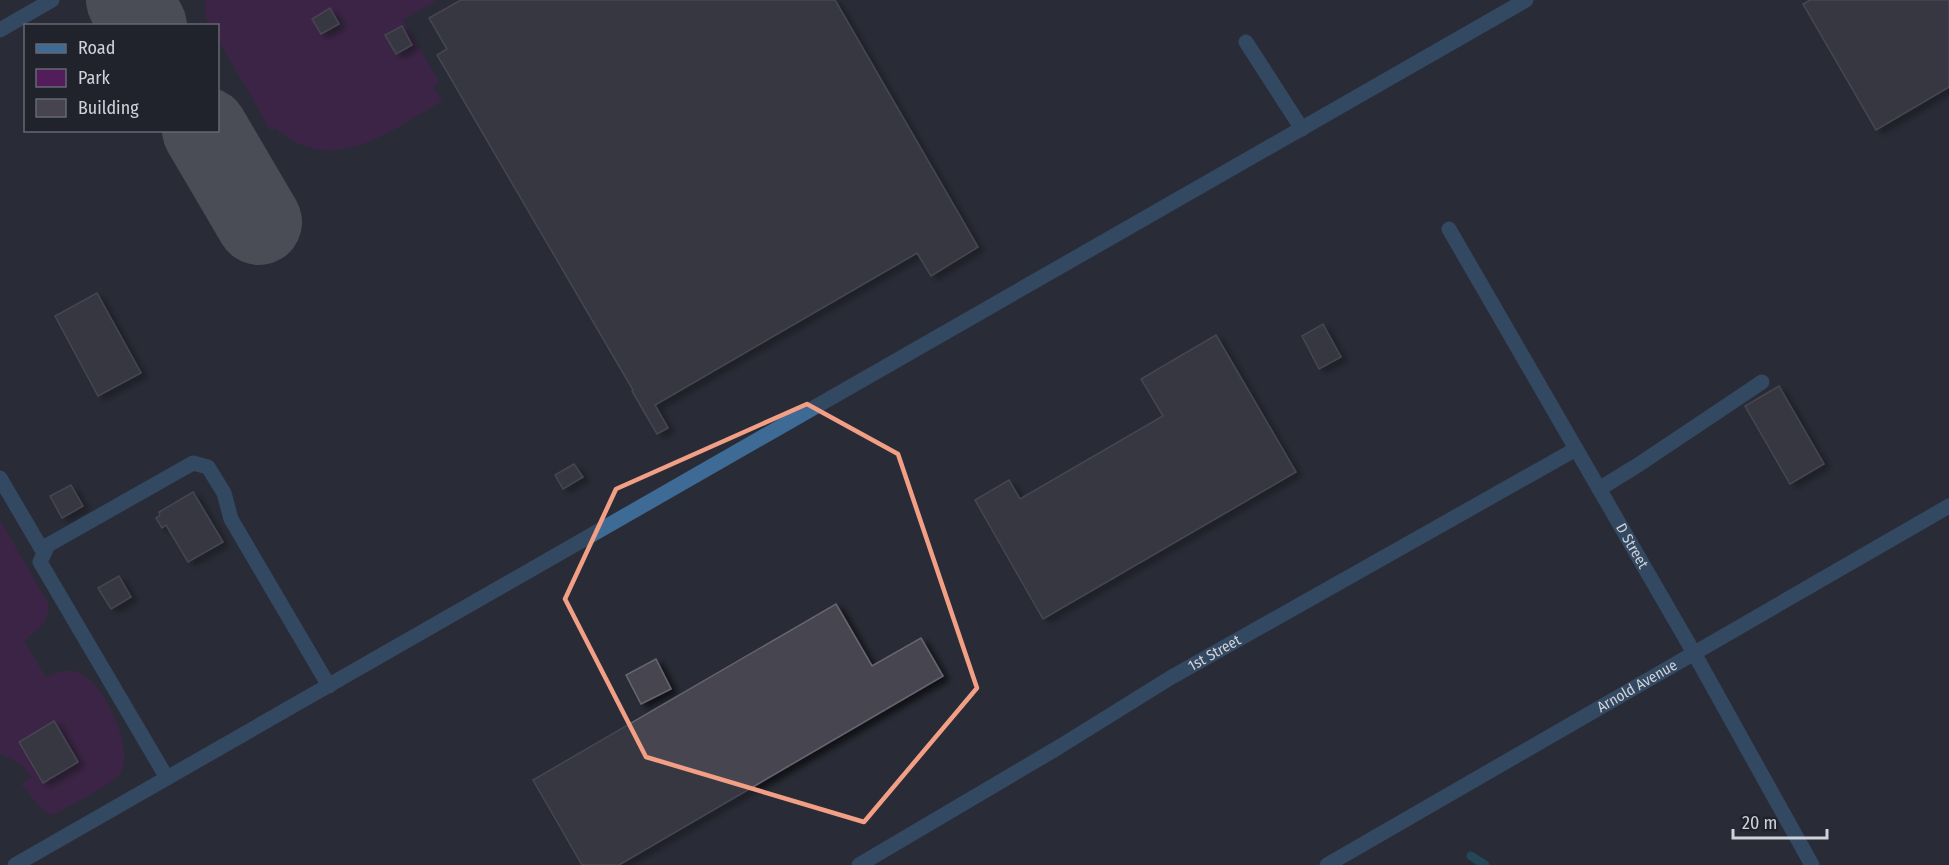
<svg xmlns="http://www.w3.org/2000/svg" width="1949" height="865" font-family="'Fira Sans Condensed',sans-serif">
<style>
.green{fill:#531c5a;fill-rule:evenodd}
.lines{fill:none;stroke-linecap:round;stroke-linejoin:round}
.stream{stroke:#20667e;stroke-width:9}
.taxiway{stroke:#72747d;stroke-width:86}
.building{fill:#47444f;stroke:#686571;stroke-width:1.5;filter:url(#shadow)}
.minor{stroke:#3e6a96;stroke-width:15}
.marked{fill:none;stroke:#f39f85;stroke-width:4.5;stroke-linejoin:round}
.labels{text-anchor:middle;stroke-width:5;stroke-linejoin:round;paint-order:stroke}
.street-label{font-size:15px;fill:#d0d2d9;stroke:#20222c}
</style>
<defs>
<filter id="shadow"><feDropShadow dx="6" dy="4" stdDeviation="3" flood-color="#0009"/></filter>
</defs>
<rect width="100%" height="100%" fill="#292c36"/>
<g class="green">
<path d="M 205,0 L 437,0 L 403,20 L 439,82 L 433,85 L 442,101 C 389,131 333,179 275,128 L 271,131 L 218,39 L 218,26 L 210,25 L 204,15 L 206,14 ZM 312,19 L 338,24 L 321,34 ZM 402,26 L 412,45 L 396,54 L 386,35 Z"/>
<path d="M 0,520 L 48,603 C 51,623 36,629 24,641 L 46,678 C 53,674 60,670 68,671 C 76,671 84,675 89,679 C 107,694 135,751 120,773 C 111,786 68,806 53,815 L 43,810 L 21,784 L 31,778 C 24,765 14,759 0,754 Z"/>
</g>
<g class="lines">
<polyline class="stream" points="1471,856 1485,865"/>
<g class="taxiway">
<polyline points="129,0 144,26"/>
<polyline points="205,130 259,222"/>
</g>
</g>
<g class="building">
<polygon points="461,0 835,0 978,247 931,276 917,253 655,405 668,428 657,434 632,391 633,390 437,55 447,49 429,18"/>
<polygon points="1810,0 1949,0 1949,87 1876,130 1803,4"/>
<polygon points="330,8 339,24 321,34 312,19"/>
<polygon points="402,26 412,45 396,54 385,35"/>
<polygon points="97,293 141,373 98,396 55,316"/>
<polygon points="1323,324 1341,357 1319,369 1302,336"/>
<polygon points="1216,335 1296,472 1043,619 975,500 1009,480 1020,499 1163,416 1141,379"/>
<polygon points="1779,386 1824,464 1790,484 1745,406"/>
<polygon points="574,464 583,477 563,489 555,475"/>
<polygon points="71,485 83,506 62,518 50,496"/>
<polygon points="193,492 223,542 188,562 166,525 162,528 156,518 160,515 159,512"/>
<polygon points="119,576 131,597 111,609 98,588"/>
<polygon points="836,604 872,666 921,638 943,676 619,865 582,865 533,780"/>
<polygon points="656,659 671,689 641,704 626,675"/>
<polygon points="54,721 78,762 43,783 19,742"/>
</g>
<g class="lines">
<g class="minor">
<polyline points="0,30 52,0"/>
<polyline points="1246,42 1302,129"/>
<path id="s1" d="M 1449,229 L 1694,653 L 1812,865"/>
<polyline points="0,478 44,553"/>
<polyline points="1599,489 1638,465 1762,382"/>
<polyline points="167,778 40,562 48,545 193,463 208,467 224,493 231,519 329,686"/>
<polyline points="15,865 1526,0"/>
<path id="s2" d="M 859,865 L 1059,747 L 1170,678 L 1576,449"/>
<path id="s3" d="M 1327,865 L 1949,506"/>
</g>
</g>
<path d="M0 0H1949V865H0ZM 807,404 L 898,454 L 977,688 L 864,822 L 646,757 L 565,599 L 616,489 Z" fill="#292c36" fill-opacity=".55" fill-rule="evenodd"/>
<path class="marked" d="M 807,404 L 898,454 L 977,688 L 864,822 L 646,757 L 565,599 L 616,489 Z"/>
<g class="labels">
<g class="street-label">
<text dy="5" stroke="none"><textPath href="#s1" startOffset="366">D Street</textPath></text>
<text dy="5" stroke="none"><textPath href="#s2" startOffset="414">1st Street</textPath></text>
<text dy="5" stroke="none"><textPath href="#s3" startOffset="358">Arnold Avenue</textPath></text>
</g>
</g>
<rect x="24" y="24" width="195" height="108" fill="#20222c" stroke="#666871" stroke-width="1.5"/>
<rect x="36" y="44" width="30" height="9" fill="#3e6a96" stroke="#666871" stroke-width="1.5"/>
<text x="78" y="54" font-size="18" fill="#d0d2d9">Road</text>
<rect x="36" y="69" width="30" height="18" fill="#531c5a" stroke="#666871" stroke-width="1.5"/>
<text x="78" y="84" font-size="18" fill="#d0d2d9">Park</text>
<rect x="36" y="99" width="30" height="18" fill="#47444f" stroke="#666871" stroke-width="1.5"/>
<text x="78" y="114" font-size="18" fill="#d0d2d9">Building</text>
<path d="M1733 829v9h94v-9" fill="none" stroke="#d0d2d9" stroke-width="3"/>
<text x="1742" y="829" font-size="18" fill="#d0d2d9" stroke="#20222c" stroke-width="4.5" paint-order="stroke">20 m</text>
</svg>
